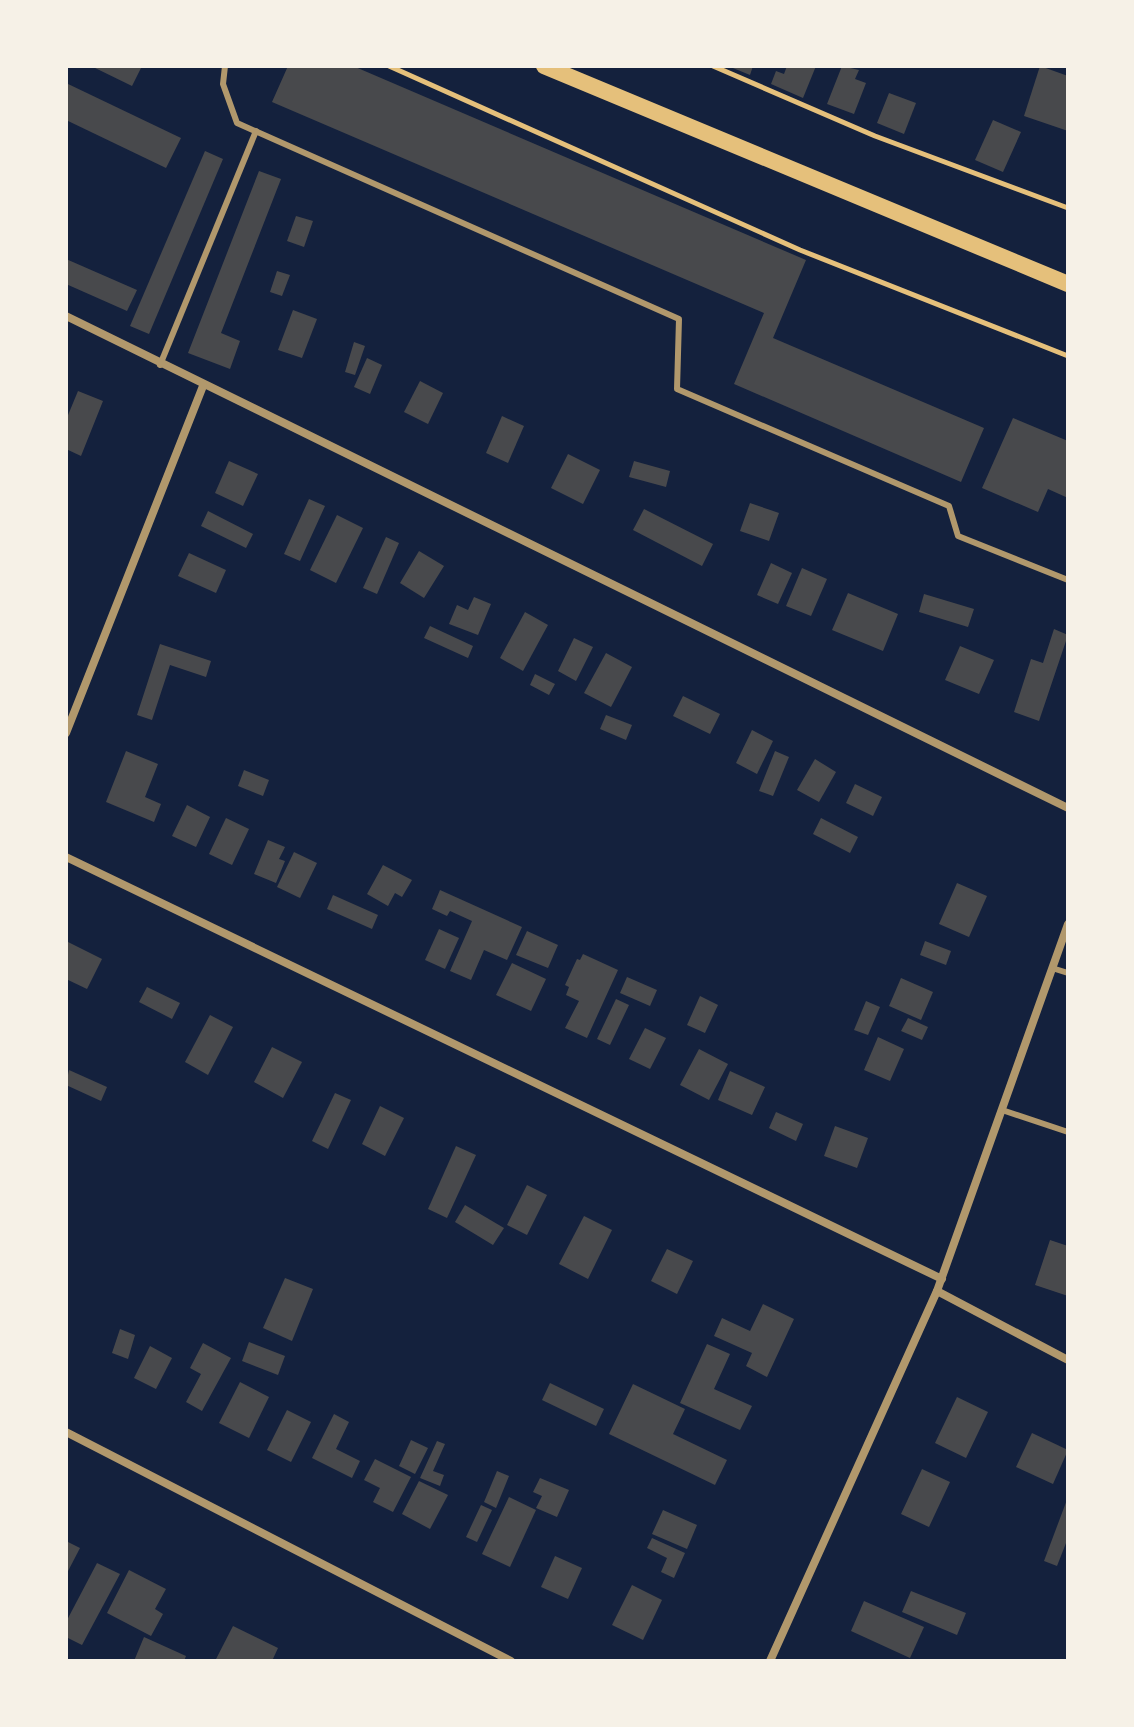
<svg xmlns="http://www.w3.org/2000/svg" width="1134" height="1727" font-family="'PT Serif',serif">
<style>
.building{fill:#48494c}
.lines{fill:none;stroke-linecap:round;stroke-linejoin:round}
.path{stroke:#e5c07b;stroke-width:5}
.service{stroke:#b1986c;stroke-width:6}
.minor{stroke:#b1986c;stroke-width:8}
.secondary{stroke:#e5c07b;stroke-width:16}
</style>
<rect width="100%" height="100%" fill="#14213d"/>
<g class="building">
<polygon points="91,66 142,66 132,86"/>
<polygon points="288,66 353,66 806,260 773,338 984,428 961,482 734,384 764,313 272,102"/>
<polygon points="728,66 753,66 750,75"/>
<polygon points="787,66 816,66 803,98 771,84 776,71 784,74"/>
<polygon points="842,66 859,70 855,79 866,83 854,114 827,104"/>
<polygon points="1040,66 1068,76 1068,131 1024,116"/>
<polygon points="66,83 181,138 166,168 66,120"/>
<polygon points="889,93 916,103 904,134 877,123"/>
<polygon points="993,120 1021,132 1003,172 975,160"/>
<polygon points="205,151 223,159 149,334 130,326"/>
<polygon points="259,171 281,179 221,333 240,341 230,369 188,353"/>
<polygon points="296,216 313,221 304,247 287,241"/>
<polygon points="66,259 137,290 127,311 66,284"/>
<polygon points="277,271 290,275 282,296 270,292"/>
<polygon points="293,310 317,319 302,358 278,350"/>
<polygon points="354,342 365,346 355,375 345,372"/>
<polygon points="367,358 382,365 370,394 354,387"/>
<polygon points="420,381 443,393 428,424 404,412"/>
<polygon points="78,391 103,401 81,456 66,449 66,420"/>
<polygon points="502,416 524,426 508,463 486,453"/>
<polygon points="1013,418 1068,441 1068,498 1048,489 1038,512 982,488"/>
<polygon points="568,454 600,470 583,504 551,488"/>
<polygon points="229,461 258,474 243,506 215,493"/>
<polygon points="634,461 670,471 666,487 629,477"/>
<polygon points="309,499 325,506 300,561 284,554"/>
<polygon points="750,503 779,513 769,541 740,531"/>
<polygon points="644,509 713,544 702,566 633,530"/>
<polygon points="208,511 253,534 246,548 201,526"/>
<polygon points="337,515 363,528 336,583 310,570"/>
<polygon points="386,537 399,543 377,594 363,588"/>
<polygon points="419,551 444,566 424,598 400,583"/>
<polygon points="189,553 226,570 216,593 178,576"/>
<polygon points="771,563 792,573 778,604 757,595"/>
<polygon points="802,568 827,579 811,616 786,606"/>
<polygon points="848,593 898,614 883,651 832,630"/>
<polygon points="924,594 974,609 968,627 919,612"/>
<polygon points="474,597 491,604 478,635 449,624 457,605 468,610"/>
<polygon points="525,612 548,625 523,671 500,658"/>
<polygon points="430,626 473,646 468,658 424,638"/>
<polygon points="1054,629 1068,635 1039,721 1014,712 1031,659 1043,663"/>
<polygon points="574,638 593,647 576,681 558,671"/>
<polygon points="160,644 211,661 206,677 170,665 152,720 137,715"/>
<polygon points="960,646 994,660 979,694 945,680"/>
<polygon points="606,653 632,667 611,707 584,693"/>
<polygon points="535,674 555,684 549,695 530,685"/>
<polygon points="683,696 720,714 710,734 673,716"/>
<polygon points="606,715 632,725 626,740 600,729"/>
<polygon points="752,730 773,741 757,774 736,763"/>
<polygon points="126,751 158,764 145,797 161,804 154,822 106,802"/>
<polygon points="775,751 789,757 773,796 759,791"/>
<polygon points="815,759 836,772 819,802 797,790"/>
<polygon points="244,770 269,780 263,796 238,786"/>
<polygon points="855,784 882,797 873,816 846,803"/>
<polygon points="187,805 210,817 196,847 172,836"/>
<polygon points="226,818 249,829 232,865 209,854"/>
<polygon points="821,818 858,837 850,853 813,834"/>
<polygon points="268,840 285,847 279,859 285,861 276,883 254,874"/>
<polygon points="294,852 317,863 300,898 277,887"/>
<polygon points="383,865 412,880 402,897 395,893 388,906 367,894"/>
<polygon points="957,883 987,896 969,937 939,924"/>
<polygon points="440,890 522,927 507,960 484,950 471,980 450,971 472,921 450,911 447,916 432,909"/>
<polygon points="333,895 378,915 372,929 327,909"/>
<polygon points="439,929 459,938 445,969 425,960"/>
<polygon points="527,931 558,945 548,968 516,955"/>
<polygon points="66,941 102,959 87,989 66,979"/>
<polygon points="925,941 951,951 946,965 920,955"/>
<polygon points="583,954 618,970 587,1038 565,1028 579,1001 566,995 569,987 565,985 577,959 580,960"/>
<polygon points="512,963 546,979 531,1011 496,995"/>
<polygon points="627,977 657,990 650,1006 620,993"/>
<polygon points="901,978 933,992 921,1020 889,1006"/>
<polygon points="147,987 180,1003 172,1019 139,1002"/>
<polygon points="700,996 718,1005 705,1033 687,1025"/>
<polygon points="616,999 629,1005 610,1045 597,1039"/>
<polygon points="866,1001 880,1007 868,1035 854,1030"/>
<polygon points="210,1015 233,1027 208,1075 185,1062"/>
<polygon points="908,1018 928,1027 922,1040 901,1031"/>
<polygon points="645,1028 666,1038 650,1069 629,1059"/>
<polygon points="878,1037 904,1049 890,1081 864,1070"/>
<polygon points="272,1047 302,1062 283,1098 254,1082"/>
<polygon points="699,1049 728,1064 709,1100 680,1085"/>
<polygon points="69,1070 107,1087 101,1101 66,1085"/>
<polygon points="730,1071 765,1087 752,1115 718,1100"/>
<polygon points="335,1093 351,1100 328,1149 312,1141"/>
<polygon points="380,1106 404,1118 385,1156 362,1144"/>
<polygon points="776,1112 803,1124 796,1141 769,1128"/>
<polygon points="835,1126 868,1138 857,1168 824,1156"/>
<polygon points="456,1146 476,1155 447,1218 428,1209"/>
<polygon points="527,1185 547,1195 527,1235 507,1225"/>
<polygon points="465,1205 504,1228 493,1245 455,1222"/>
<polygon points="584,1216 612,1230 588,1279 559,1264"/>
<polygon points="1050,1240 1068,1246 1068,1296 1035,1285"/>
<polygon points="667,1249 693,1261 677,1294 651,1281"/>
<polygon points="285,1278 313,1289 292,1341 263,1328"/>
<polygon points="763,1304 794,1319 767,1377 746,1366 752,1353 714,1336 722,1318 750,1331"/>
<polygon points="120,1329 135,1335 128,1359 112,1353"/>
<polygon points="249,1342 285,1356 278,1375 242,1361"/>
<polygon points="203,1343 231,1358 202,1411 186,1402 201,1374 190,1368"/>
<polygon points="707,1344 730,1354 714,1389 752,1406 740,1430 680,1403"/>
<polygon points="150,1346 172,1358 156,1389 134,1378"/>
<polygon points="240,1382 269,1397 249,1438 219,1423"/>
<polygon points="550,1383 604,1409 596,1426 542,1400"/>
<polygon points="633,1384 685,1409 673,1434 727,1460 715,1485 609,1434"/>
<polygon points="957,1397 988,1412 966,1458 935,1443"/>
<polygon points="287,1410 311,1422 291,1462 267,1450"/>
<polygon points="334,1414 349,1422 336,1449 360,1461 352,1478 312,1458"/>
<polygon points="1032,1433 1068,1450 1053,1484 1016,1467"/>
<polygon points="411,1440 428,1448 415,1474 399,1466"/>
<polygon points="437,1441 445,1444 433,1471 444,1475 440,1486 420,1478"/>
<polygon points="375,1459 411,1477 393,1512 373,1502 380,1488 364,1480"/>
<polygon points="922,1469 950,1482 929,1527 901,1514"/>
<polygon points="497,1471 509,1476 496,1508 484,1502"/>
<polygon points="540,1478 569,1490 557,1517 536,1508 542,1496 533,1492"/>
<polygon points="419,1481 448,1495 430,1529 402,1514"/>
<polygon points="509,1497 536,1510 510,1567 482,1554"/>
<polygon points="1068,1497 1068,1538 1057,1566 1044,1561"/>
<polygon points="481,1505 492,1510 477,1542 466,1537"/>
<polygon points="663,1510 697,1525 687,1549 652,1534"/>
<polygon points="652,1538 685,1553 674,1578 661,1572 667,1558 647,1548"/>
<polygon points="66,1541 80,1548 66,1575"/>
<polygon points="555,1556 582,1568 568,1599 541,1587"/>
<polygon points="97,1563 120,1574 82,1645 66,1637 66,1622"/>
<polygon points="129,1570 166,1589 155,1609 163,1614 151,1636 107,1613"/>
<polygon points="632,1585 662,1600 643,1640 612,1625"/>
<polygon points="911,1591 966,1613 957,1635 902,1612"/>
<polygon points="864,1601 924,1627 910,1658 851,1631"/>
<polygon points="233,1626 278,1648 272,1661 215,1661"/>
<polygon points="144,1637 186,1656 184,1661 134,1661"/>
</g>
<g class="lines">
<g class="path">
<polyline points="389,66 800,250 1068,356"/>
<polyline points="713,66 875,136 1068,208"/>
</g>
<g class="service">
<polyline points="225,66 223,84 237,123 679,319 677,389 949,506 958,536 1068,580"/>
<polyline points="160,365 256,131"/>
<polyline points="1052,968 1068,973"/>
<polyline points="1002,1110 1068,1132"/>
</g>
<g class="minor">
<polyline points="66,316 1068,808"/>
<polyline points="66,733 203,386"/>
<polyline points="66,857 942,1279"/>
<polyline points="937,1291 1068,1360"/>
<polyline points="66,1432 511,1661"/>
<polyline points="770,1661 937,1291 1068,924"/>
</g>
<polyline class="secondary" points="544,66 1068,284"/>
</g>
<rect width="1134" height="1727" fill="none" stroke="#f6f1e7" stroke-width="136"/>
</svg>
